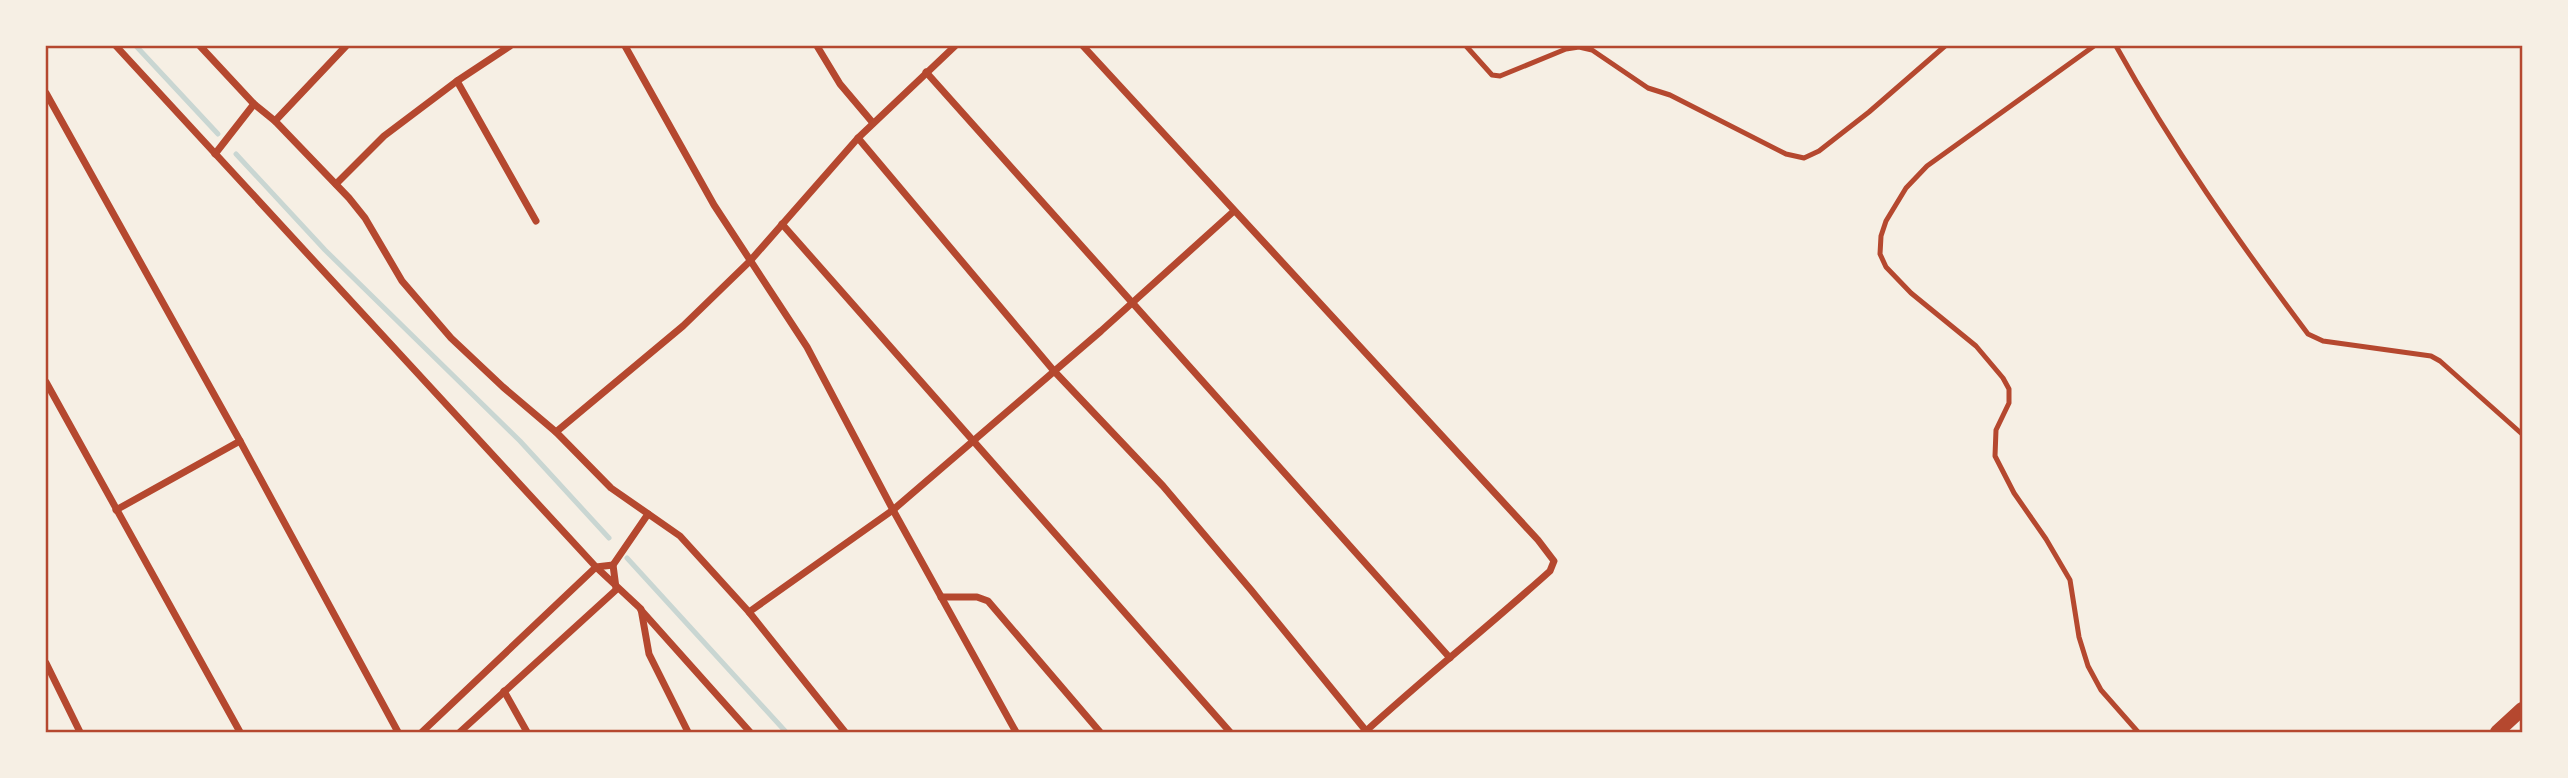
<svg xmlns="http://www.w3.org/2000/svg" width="2568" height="778" font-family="'Fira Sans',sans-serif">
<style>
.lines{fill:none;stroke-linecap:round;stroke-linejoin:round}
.stream{stroke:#c9d6d2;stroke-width:5}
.service{stroke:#b5482f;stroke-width:5}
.minor{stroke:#b5482f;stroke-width:7}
.secondary{stroke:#b5482f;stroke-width:14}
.neatline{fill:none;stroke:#b5482f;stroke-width:2.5}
</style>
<rect width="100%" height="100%" fill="#f6efe4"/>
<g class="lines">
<g class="stream">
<polyline points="136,46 218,134"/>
<polyline points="236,154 325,250 520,441 609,538"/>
<polyline points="627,558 786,732"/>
</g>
<g class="service">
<polyline points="1466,46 1492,75 1500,76 1566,49 1579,47 1592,50 1648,88 1670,95 1786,154 1804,158 1819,151 1869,112 1945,46"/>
<polyline points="2094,46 1927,166 1906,188 1886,221 1881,236 1880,254 1886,267 1911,293 1976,346 2003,378 2009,389 2009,403 1996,430 1995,456 2014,493 2046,539 2070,580 2079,637 2088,666 2101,690 2138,732"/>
<path d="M 2116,46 C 2172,147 2238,241 2308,334 L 2323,341 L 2431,356 L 2440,361 L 2522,434"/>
</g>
<g class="minor">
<polyline points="116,46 596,567 641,609 649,654 688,732"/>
<polyline points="200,46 254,104 275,121 349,198 365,218 402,281 451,338 503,387 556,432 611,488 680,536 749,612 845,732"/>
<polyline points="625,46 714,205 807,347 893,510 1016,732"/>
<polyline points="817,46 840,84 873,123"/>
<path d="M 1083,46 L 1538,540 L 1554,561 L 1550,571 C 1489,626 1425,677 1365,732"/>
<polyline points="926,72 1450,658"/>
<polyline points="457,81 536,221"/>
<polyline points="46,93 240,441 398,732"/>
<polyline points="275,121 346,46"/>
<polyline points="858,138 1054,371 1163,486 1251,590 1367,732"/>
<polyline points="215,154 254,104"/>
<polyline points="336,184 384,136 457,81 510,46"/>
<polyline points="782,224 1230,732"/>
<polyline points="46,382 240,732"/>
<polyline points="556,432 683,326 750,261 858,138 955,46"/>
<polyline points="116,510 240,441"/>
<polyline points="616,588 613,565 648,514"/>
<polyline points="941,597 977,597 988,601 1100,732"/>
<polyline points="641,610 750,732"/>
<polyline points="749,612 893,510 1101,331 1234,211"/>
<polyline points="46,663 80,732"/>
<polyline points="504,691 527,732"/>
<polyline points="422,732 596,567 613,565"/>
<polyline points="460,732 617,589"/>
</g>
<polyline class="secondary" points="2497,732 2522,709"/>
</g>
<rect width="2568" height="778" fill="none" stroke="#f6efe4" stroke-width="94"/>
<rect x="47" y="47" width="2474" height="684" class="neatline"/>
</svg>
